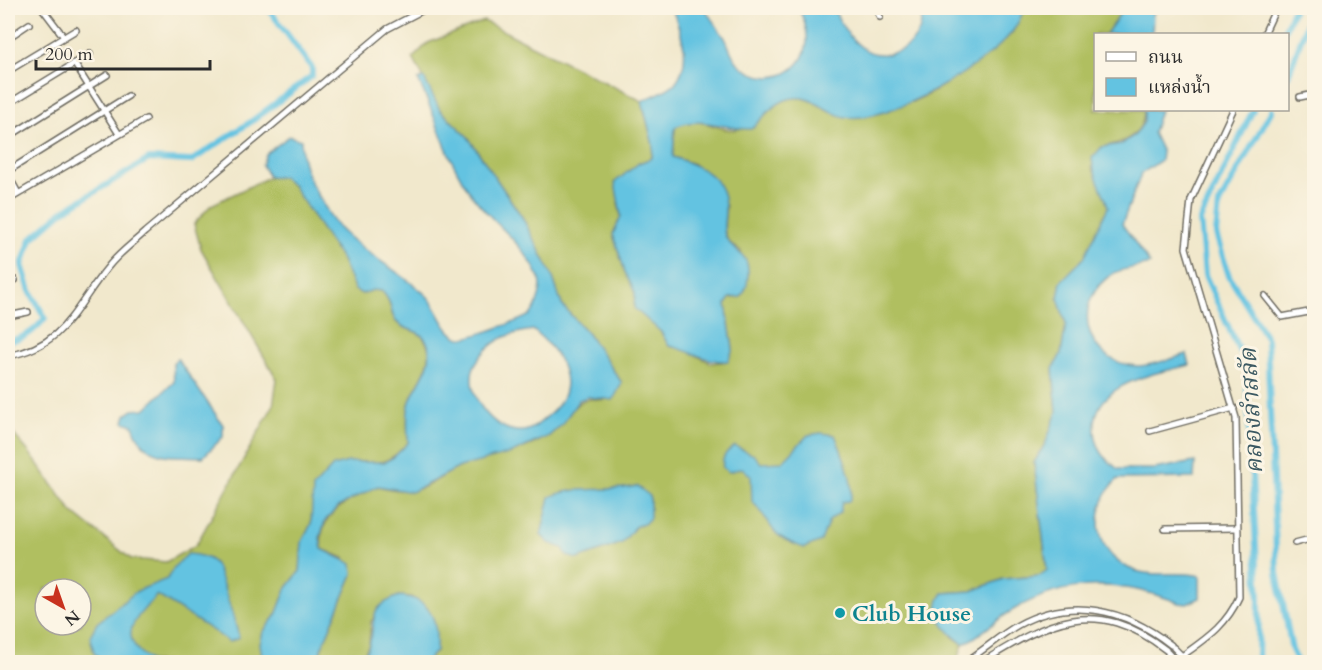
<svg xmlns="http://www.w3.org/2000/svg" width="1322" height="670" font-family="Cardo,'Noto Serif Thai',serif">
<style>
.grass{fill:#b0bf61;stroke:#6e7546;stroke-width:1.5;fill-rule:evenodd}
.water{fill:#63c3e1;stroke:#477786;stroke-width:1.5;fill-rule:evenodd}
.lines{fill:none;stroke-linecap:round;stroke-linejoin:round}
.canal{stroke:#63c3e1;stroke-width:6}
.minor-casing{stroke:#706d63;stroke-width:8}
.tertiary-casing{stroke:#706d63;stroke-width:9}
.minor{stroke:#fff;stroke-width:5}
.tertiary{stroke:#fff;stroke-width:6}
.culture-dot{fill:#0f9aa8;stroke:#fcf5e5;stroke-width:2}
.labels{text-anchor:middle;stroke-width:6;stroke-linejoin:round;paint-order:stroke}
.culture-label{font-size:22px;font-weight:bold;fill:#0d838f;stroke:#fcf5e5;text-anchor:start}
.water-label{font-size:24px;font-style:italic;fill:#3c5962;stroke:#fcf5e5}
</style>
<rect width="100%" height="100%" fill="#fcf5e5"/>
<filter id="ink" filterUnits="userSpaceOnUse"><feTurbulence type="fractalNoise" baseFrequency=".0167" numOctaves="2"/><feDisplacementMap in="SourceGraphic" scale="12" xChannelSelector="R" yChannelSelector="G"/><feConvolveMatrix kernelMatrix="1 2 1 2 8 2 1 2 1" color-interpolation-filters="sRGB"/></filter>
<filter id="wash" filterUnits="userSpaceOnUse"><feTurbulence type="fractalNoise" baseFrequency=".008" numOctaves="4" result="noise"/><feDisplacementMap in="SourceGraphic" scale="24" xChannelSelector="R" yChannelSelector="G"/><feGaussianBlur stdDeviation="1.35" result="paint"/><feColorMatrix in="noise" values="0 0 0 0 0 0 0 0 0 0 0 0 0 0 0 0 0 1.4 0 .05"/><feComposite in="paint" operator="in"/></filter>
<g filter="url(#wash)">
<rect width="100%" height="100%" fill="#f1e8cc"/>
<g class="grass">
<path d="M 1025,8 L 1124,8 L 1106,34 L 1096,34 L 1096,110 L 1144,110 C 1144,135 1124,143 1102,147 L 1092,168 L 1101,184 L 1108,207 L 1084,258 L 1061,282 L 1058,298 L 1066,324 L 1061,354 L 1053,369 L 1057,412 L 1046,442 L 1034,463 L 1047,570 L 1040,576 L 1003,579 L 972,591 L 943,593 L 952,636 L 963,644 L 958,659 L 954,662 L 426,662 L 436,651 L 425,606 L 411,597 L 399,596 L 371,621 L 369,644 L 360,662 L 319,662 L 321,649 L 353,574 L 344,558 L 322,549 C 316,512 351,500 378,486 C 392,490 409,493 424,487 C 436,482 447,472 460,467 C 490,456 521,453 548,436 C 575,420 567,393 604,400 L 622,383 L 588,334 L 562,305 L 552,275 L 522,217 L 468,137 L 440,110 L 413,58 L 428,43 L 484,21 L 642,101 L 653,145 L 652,158 L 639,163 L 618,203 L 621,216 L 613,234 L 625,272 L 669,346 L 685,349 L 711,363 L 728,361 L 733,349 L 726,304 L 730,298 L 741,297 L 741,251 C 720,240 724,227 726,206 L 694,164 L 673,157 L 675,127 C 705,113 716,133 738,129 C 762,124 777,96 797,97 C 809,97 821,106 831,112 L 912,102 L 931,93 L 983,59 L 1012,33 Z"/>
<path d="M 269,177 L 283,177 L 293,186 L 342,260 L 355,290 L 362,294 L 373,290 L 382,291 C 394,305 388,309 395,320 C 402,331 418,328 425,340 C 439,363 413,385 409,405 C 406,417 408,431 408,443 C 393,459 384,465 362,462 L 312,509 L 311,524 L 302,542 L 300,571 L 286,589 L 276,615 L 263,632 L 263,662 L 8,662 L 8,428 L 29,452 L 72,512 L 131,559 L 166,562 L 196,545 L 273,406 L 277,379 L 201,249 L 194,224 L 211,205 ZM 45,589 L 81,589 L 81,625 L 45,625 Z"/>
</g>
<g class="water">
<path d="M 672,8 L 705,8 C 710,18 718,28 725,38 C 729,46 732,57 738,63 C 773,98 829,62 798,8 L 833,8 C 840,22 847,36 860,46 C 879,62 909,53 919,31 C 922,25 921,15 922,8 L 1025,8 C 1021,16 1018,25 1012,32 C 986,66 888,124 845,117 C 827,114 813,95 794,98 C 775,100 765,117 751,129 C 724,130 701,115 675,127 L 673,157 C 698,165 725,176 725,207 C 726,216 722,226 725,235 C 732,254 750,250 748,276 C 747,285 747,289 741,297 L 730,298 L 726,304 L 733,349 L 728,361 C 707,363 690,350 669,346 L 661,332 L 634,308 L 635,293 L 625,272 L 613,234 L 621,216 L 615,182 L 639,163 L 652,158 L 653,145 L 642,101 C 651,96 668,91 675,83 C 694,60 680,32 672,8 Z"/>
<polygon points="1124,8 1157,8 1153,14 1152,34 1106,34"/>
<path d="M 424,78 L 440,110 L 468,137 L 522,217 L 552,275 L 562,305 L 588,334 L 622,383 L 613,400 L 588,397 L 579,400 L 563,423 L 549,436 L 512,453 L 460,467 L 412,492 L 378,486 L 354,498 L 338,507 L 325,521 L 320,538 L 322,549 L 352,564 L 353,574 L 321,649 L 319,662 L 263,662 L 260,644 L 263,632 L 276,615 L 286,589 L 300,571 L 302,542 L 311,524 L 313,488 L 333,466 L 348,462 L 385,462 L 394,457 L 408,443 C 408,431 406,417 409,405 C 413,385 439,364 426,340 C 418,328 402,331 395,320 C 389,309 394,305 382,291 L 373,290 L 362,294 L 355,290 L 342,260 L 293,186 L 283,177 L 269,177 L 262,165 L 266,154 L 289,136 L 301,140 C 301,161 307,177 318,195 C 325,206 331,220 340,229 C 366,255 400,271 427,296 C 439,308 443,332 460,338 C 465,340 526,319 531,314 C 537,307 543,288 540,280 C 527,246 496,226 475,199 C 447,163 438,120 418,80 ZM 533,330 C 560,352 582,386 550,414 C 542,421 533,430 523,431 C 493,435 460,389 476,363 C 489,341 508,333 533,330 Z"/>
<path d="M 1144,110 L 1160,110 L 1153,133 L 1162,152 L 1161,160 L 1141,174 L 1122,224 L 1150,264 C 1140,267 1124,268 1114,273 C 1069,300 1084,363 1137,366 C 1152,366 1172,358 1187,354 L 1190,365 C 1154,374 1090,383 1095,432 C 1097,450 1104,458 1118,469 L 1154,469 L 1195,462 L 1194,478 L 1118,479 C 1088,507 1093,557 1136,571 C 1157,578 1179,570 1200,576 L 1200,598 L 1187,604 L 1179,603 C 1121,580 1068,578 1013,610 C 995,620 981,636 963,644 C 946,631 928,613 943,593 L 972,591 L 1003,579 L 1039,576 L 1047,570 L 1034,463 L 1046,442 L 1057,412 L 1053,369 L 1061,354 L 1066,324 L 1058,298 L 1061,281 L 1084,258 L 1108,207 C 1104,191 1092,174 1092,158 L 1102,147 L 1121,144 L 1135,135 L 1144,122 Z"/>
<path d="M 177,358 L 223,425 L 223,437 L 203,457 C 170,454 145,463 133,425 L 124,422 L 126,415 L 133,410 L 145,409 L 174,382 L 173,364 Z"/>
<path d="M 821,433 L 835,435 C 841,450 858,489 849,501 L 842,502 L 840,512 L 829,521 L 821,541 L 804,548 C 794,544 782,540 775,532 C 766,521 763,511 752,502 L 751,476 L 742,468 L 729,472 L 723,468 C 721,457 726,452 735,446 L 754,455 L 761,463 L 782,462 L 808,435 Z"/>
<path d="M 637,486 L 650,496 L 650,518 L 644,524 L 636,526 L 622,543 L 578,559 L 567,556 L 563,548 L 549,543 L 541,535 L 550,497 C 578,484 608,493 637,486 Z"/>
<path d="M 188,554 C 197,555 207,556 214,563 C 218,566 238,631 239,638 L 229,642 L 215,632 L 157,595 C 133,621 115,637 152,662 L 104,662 L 94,653 L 90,636 L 97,623 L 137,591 L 167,579 L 175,566 Z"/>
<path d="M 399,596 C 433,598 438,623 436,651 L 426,662 L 360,662 C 363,657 367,651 369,645 C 377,619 366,608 399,596 Z"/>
</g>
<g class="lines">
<g class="canal">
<polyline points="1283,34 1294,8"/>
<polyline points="1288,76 1312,8"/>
<polyline points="1253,110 1200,220 1205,275 1246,366 1259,600 1258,662"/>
<polyline points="1272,110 1219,204 1216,234 1229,276 1267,339 1277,573 1292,650 1298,662"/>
<path d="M 8,341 C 25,338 34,332 45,318 L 30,291 L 22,265 L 31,239 L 63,211 L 149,159 L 191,161 L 252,121 L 312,76 L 312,68 L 268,8"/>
</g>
</g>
</g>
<g filter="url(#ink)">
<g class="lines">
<g class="minor-casing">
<g id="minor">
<polyline points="42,8 64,37"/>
<polyline points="875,8 880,17"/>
<polyline points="1264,34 1276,8"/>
<polyline points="8,38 29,24"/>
<polyline points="74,63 119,134"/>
<polyline points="8,71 76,30"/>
<polyline points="1300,97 1314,94"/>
<polyline points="8,104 90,54"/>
<polyline points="8,137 107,75"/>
<polyline points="8,171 128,96"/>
<polyline points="8,175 18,193"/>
<polyline points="8,200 146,119"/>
<polyline points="8,282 15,280"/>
<polyline points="1265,296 1282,317 1314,311"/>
<polyline points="8,316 28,312"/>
<path d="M 8,356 C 66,345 74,308 108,267 C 118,254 133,243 145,232 L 387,29 L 427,8"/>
<polyline points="1150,431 1234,408"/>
<polyline points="1165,529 1237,528"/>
<polyline points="1295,543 1314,538"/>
<path d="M 1174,648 L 1182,656 C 1207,638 1226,626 1239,597 L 1236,418 L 1186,248 L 1191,200 L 1233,110"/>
<polyline points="1168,653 1176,662"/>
<path d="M 965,662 C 983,651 1000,635 1018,625 C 1071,596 1125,609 1171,645"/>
<path d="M 982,662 C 1049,621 1095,595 1166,650"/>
</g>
</g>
<g class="tertiary-casing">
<polyline id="tertiary" points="1175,662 1182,656 1188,662"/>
</g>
<use href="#minor" class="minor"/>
<use href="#tertiary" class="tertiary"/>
</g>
</g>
<circle class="culture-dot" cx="840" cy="613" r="6"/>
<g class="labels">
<g class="culture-label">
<text x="852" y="621">Club House</text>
</g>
<g class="water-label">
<text transform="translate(1251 411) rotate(-93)" y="8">คลองลำสลัด</text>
</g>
</g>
<rect width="1322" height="670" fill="none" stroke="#fcf5e5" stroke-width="30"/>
<rect x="1094" y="33" width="195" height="78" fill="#fcf5e5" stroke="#a8a49b" stroke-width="1.5"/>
<rect x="1106" y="52" width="30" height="9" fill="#ffffff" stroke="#a8a49b" stroke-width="1.5"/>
<text x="1148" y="63" font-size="18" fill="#2b2b2b">ถนน</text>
<rect x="1106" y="78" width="30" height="18" fill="#63c3e1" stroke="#a8a49b" stroke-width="1.5"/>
<text x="1148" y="93" font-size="18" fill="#2b2b2b">แหล่งน้ำ</text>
<g transform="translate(63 607) rotate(140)"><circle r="28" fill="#fcf5e5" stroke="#a8a49b" stroke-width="1.5"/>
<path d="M0-4.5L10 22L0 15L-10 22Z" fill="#c8321e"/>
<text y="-9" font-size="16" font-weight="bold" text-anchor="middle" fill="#2b2b2b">N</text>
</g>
<path d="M36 60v9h174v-9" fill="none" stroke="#2b2b2b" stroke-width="3"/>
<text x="45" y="60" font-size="18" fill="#2b2b2b" stroke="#fcf5e5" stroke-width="4.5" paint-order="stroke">200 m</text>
</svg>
